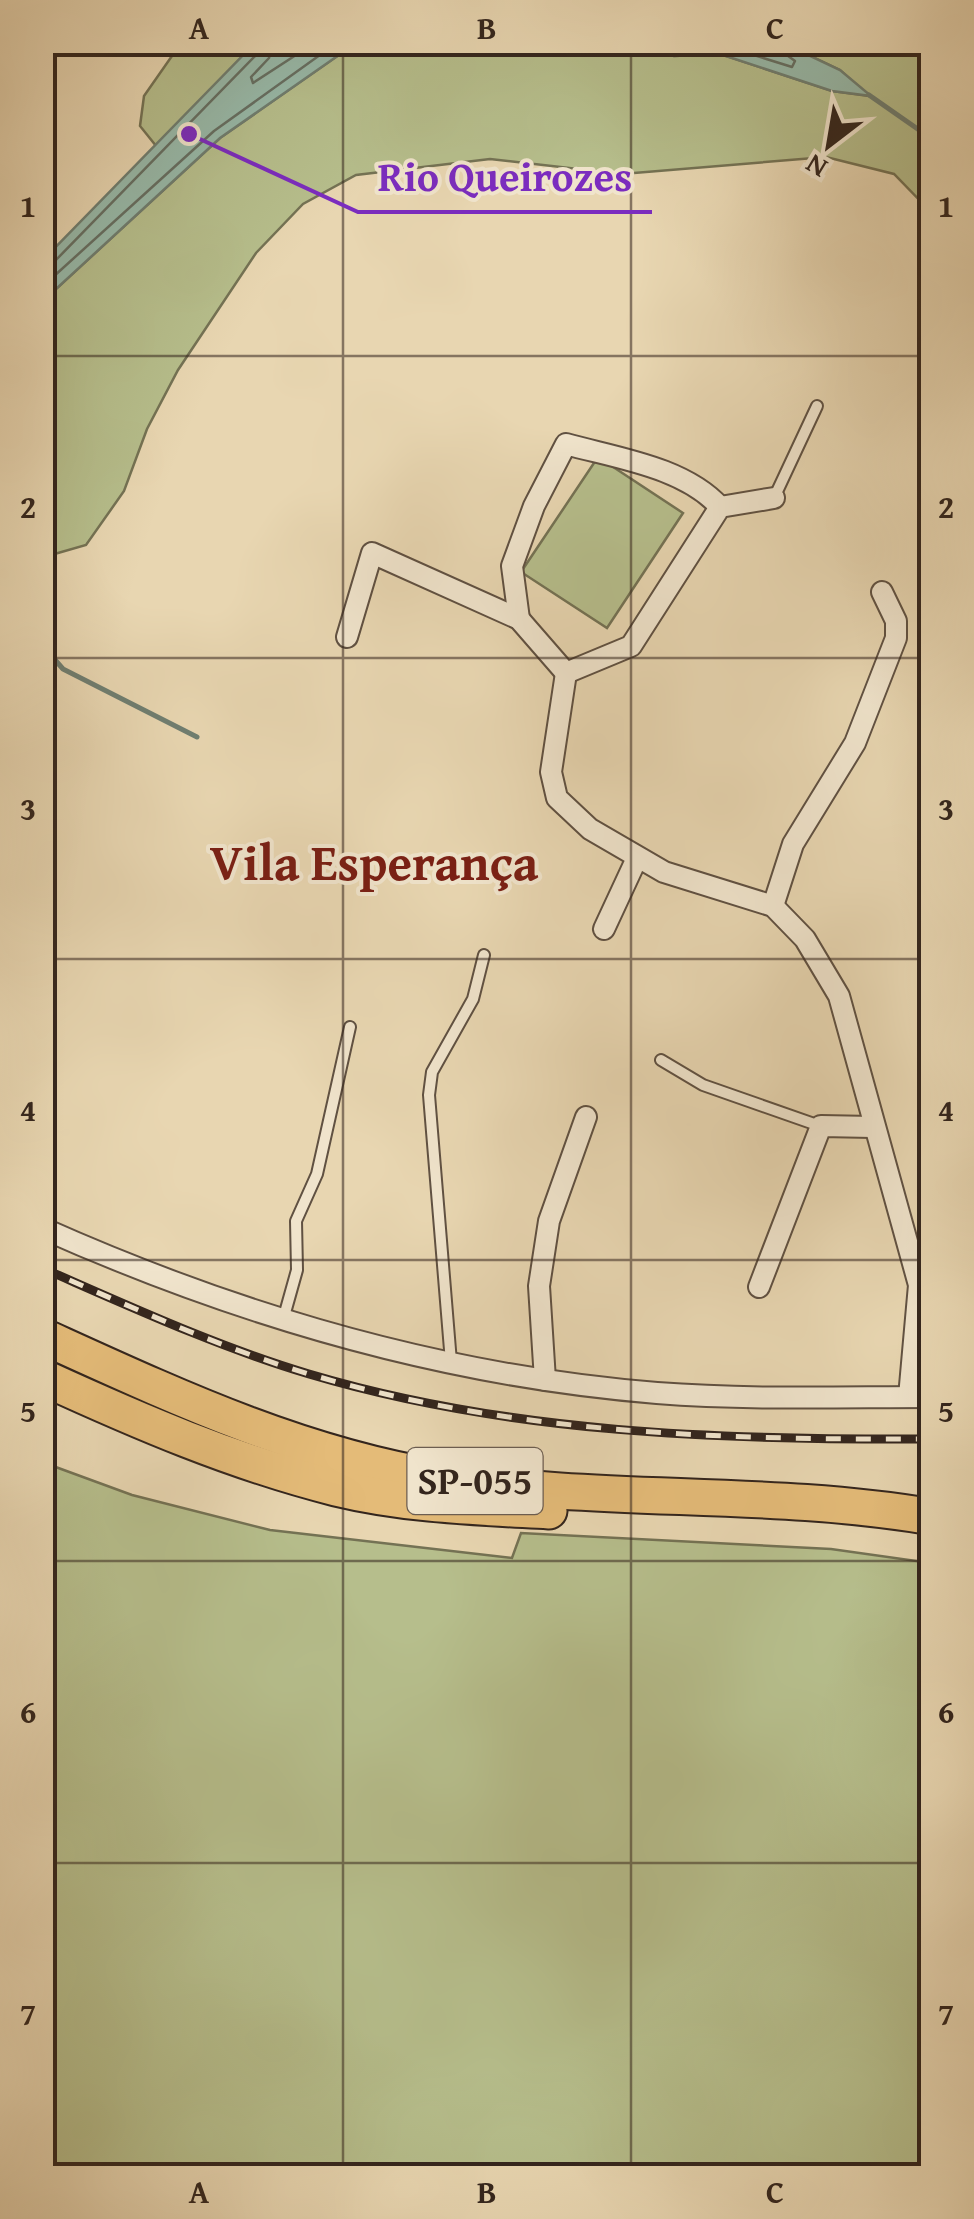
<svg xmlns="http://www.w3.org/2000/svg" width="974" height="2219" font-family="'Gentium Book Plus',serif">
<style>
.green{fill:#b6be8c;stroke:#747254;stroke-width:2.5}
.water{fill:#97b9a9;stroke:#6f7e71;stroke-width:2.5}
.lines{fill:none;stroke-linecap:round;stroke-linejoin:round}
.shore{stroke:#656f63;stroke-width:2.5}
.stream{stroke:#6f7e71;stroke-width:5}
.lane-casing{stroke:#605142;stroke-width:14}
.street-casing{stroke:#605142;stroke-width:24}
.highway-casing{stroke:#33251d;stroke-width:39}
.lane{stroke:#f0e4cc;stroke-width:10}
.street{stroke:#f0e4cc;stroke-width:20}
.highway{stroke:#e4bb78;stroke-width:35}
.rail-casing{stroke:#33251d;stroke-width:9}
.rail{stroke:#f0e4cc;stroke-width:5;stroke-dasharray:15;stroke-linecap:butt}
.grid{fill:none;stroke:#33251d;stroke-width:2.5;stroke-opacity:0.55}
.labels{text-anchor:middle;stroke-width:8;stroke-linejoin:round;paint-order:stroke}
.shield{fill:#f0e4cc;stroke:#6c5e52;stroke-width:2.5}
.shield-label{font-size:38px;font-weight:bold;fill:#33251d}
.district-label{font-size:50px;font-weight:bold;fill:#7a1f14;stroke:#f0e4cc}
.leader{fill:none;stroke:#7b2cbf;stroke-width:4}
.callout-dot{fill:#7b2cbf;stroke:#f0e4cc;stroke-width:4}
.callout-label{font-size:42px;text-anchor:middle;font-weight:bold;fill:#7b2cbf;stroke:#f0e4cc;stroke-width:8;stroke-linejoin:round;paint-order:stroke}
.neatline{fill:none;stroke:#33251d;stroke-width:4}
.grid-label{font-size:32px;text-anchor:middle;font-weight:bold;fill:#33251d}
</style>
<rect width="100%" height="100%" fill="#e8d6b1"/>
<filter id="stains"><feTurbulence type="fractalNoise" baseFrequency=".002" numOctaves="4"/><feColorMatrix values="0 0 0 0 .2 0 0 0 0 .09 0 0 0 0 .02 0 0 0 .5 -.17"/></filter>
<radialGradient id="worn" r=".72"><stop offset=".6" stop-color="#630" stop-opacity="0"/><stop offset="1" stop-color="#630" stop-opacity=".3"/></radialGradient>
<g class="green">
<polygon points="181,43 255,43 157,147 140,126 144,96"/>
<polygon points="356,43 618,43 674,56 720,54 832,91 869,96 840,70 783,43 931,43 931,212 894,174 826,157 622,174 490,159 356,175 303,204 256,253 178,370 147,429 124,491 86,545 44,557 43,301 220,138"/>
<polygon points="598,457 683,513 607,628 521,572"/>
<polygon points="42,1462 132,1495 270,1530 512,1558 521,1533 831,1549 931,1563 931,2176 43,2176"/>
</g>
<g class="water">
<polygon points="255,43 356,43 220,138 43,301 43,260"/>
<polygon points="618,43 783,43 840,70 871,96 832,91 720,54 674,56"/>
</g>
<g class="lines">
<g class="shore">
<polyline points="273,42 269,58 251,77 253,83 316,42"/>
<polyline points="661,42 722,45 792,67 795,61 784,53 782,42"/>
<polyline points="42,266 53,263 258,53 260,42"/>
<polyline points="42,287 214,131 338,42"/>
</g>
<g class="stream">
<polyline points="869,95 932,139"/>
<polyline points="42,645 63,669 197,737"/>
</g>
<g class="lane-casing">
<g id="lane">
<polyline points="774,498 817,406"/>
<polyline points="661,1060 703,1085 820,1126"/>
<polyline points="283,1320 297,1270 296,1221 317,1174 350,1027"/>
<polyline points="451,1362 429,1095 432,1072 473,999 484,955"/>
</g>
</g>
<g class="street-casing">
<g id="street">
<path d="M 519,619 L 512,566 L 534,506 L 566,444 C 616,458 684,467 720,507"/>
<polyline points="347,637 372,553 519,619 566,673 631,646 720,507 774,498"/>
<polyline points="566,673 551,772 557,798 590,829 664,872 773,906 805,939 839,996 919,1285 909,1397"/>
<polyline points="773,906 793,844 855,743 896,638 896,621 882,592"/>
<polyline points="604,929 637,858"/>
<path d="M 42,1228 C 237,1315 445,1376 657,1393 C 748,1400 840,1397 932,1397"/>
<polyline points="759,1287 821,1126 873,1127"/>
<polyline points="545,1380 539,1286 549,1221 586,1117"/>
</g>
</g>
<g class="highway-casing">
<g id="highway">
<path d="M 42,1336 C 172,1395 299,1455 441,1478 C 602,1504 769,1489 932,1517"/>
<path d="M 42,1377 C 138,1421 233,1462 336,1488 C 406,1505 478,1507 549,1511"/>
</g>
</g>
<use href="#lane" class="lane"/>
<use href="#street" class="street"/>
<use href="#highway" class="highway"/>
<g class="rail-casing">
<path id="rail" d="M 42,1268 C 129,1306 218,1347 309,1374 C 511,1434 723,1440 932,1439"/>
</g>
<use href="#rail" class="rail"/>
</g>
<path class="grid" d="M 343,42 L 343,2176M 631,42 L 631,2176M 42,356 L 932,356M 42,658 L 932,658M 42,959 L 932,959M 42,1260 L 932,1260M 42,1561 L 932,1561M 42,1863 L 932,1863"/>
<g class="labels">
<rect class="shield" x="407.5" y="1448" width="135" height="66" rx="8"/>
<g class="shield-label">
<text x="475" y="1494">SP-055</text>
</g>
<g class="district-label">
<text x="374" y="880">Vila Esperança</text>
</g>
</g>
<path class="leader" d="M189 134L358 212H652"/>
<circle class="callout-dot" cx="189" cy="134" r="10"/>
<g class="callout-label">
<text x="505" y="191">Rio Queirozes</text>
</g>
<rect width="974" height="2219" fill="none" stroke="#e8d6b1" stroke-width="110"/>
<g transform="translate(829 145) rotate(211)" stroke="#f0e4cc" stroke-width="8" paint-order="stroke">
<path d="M0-8L18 38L0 25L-18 38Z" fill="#33251d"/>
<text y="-15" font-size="28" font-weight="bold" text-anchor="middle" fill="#33251d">N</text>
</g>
<rect x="55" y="55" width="864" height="2109" class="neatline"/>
<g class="grid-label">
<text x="199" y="39">A</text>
<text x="487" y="39">B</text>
<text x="775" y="39">C</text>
<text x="28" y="217">1</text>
<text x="946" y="217">1</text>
<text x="28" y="518">2</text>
<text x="946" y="518">2</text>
<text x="28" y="820">3</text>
<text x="946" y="820">3</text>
<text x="28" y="1121">4</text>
<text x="946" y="1121">4</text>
<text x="28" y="1422">5</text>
<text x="946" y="1422">5</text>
<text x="28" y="1723">6</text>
<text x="946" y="1723">6</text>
<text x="28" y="2025">7</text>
<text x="946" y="2025">7</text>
<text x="199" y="2203">A</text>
<text x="487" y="2203">B</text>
<text x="775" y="2203">C</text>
</g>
<rect width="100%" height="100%" filter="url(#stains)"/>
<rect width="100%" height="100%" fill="url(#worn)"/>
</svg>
